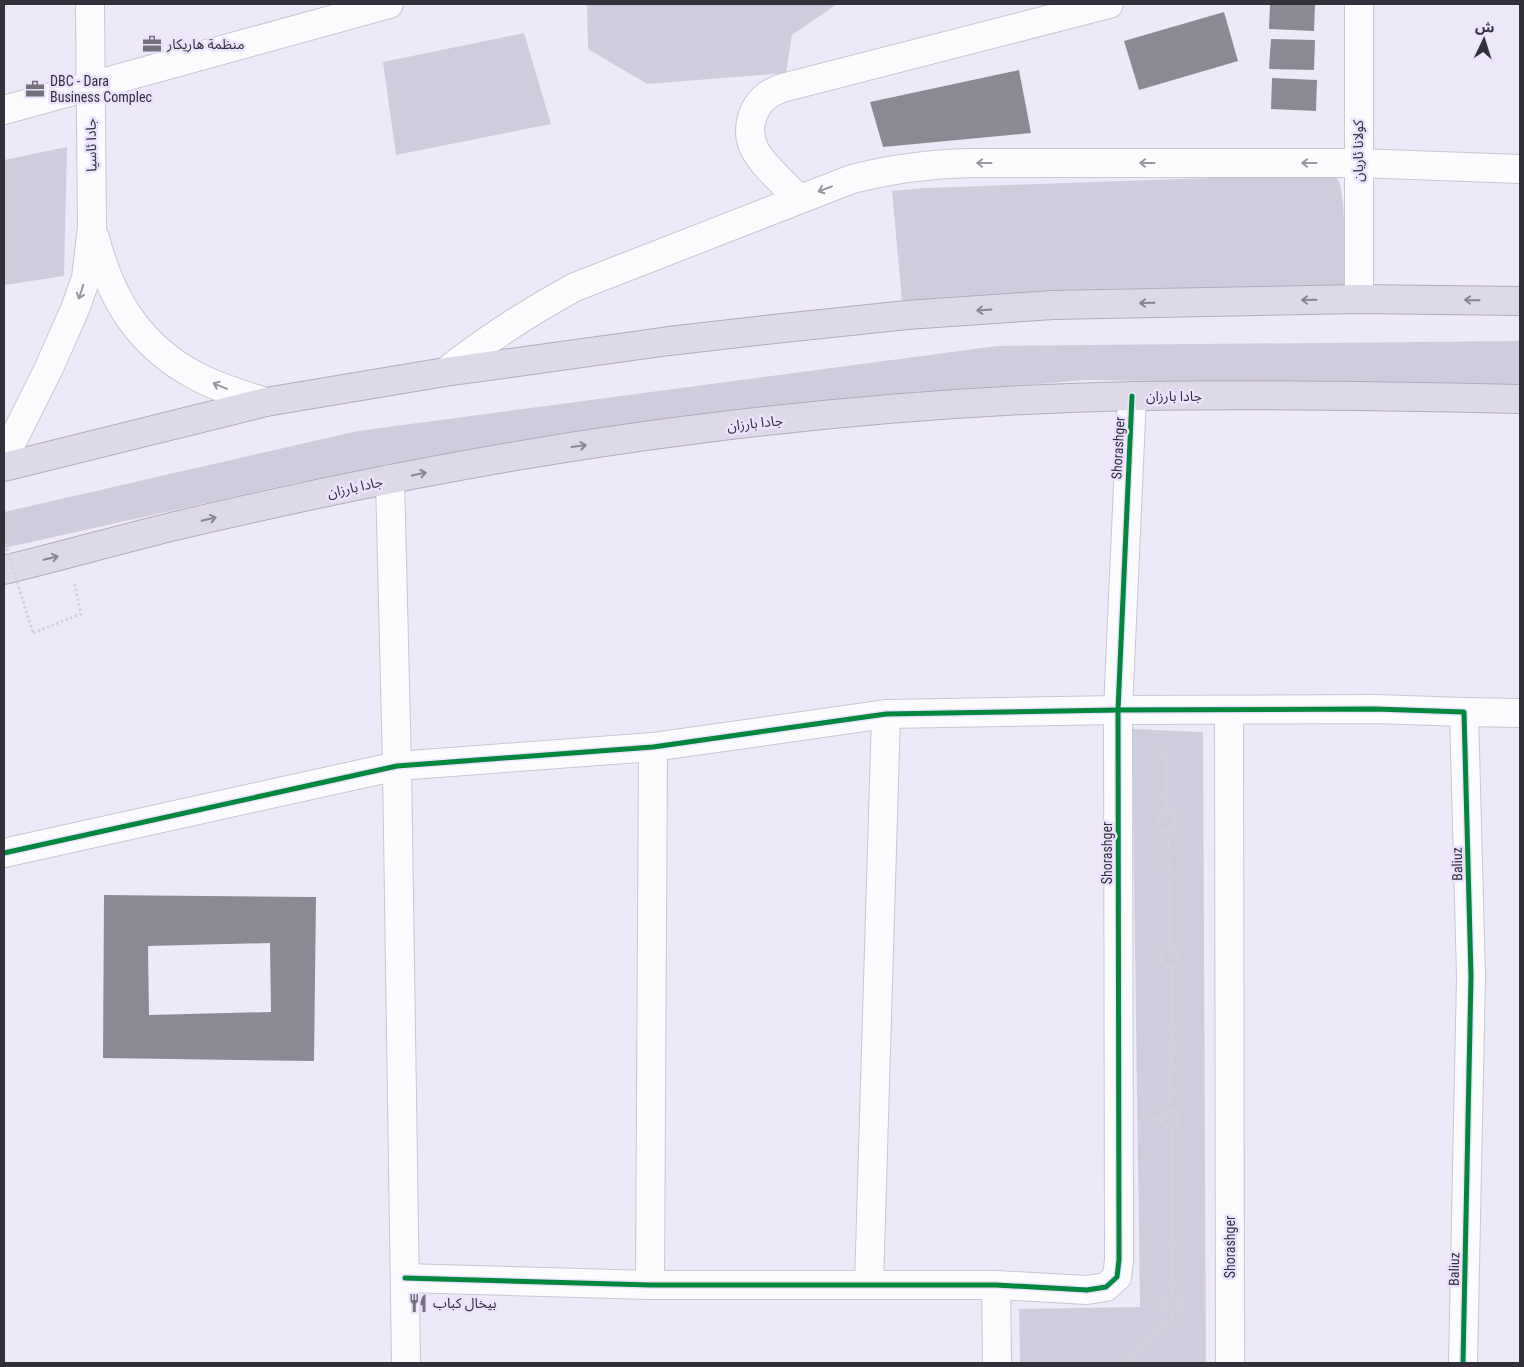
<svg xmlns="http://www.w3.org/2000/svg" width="1524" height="1367" font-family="'Roboto Condensed','Noto Sans Arabic',sans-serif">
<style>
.green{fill:#d1ccdd}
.building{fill:#8d8994;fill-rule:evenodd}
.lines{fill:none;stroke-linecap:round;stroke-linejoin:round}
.minor-casing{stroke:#cac6d2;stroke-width:30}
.highway-casing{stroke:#b0aabe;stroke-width:30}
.path{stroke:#d4d3d8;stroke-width:3;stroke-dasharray:2.5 2.5;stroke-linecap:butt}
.minor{stroke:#fcfcfe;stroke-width:28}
.highway{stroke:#ded9e8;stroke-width:28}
.path-bridge{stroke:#d4d3d8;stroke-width:3;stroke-dasharray:2.5 2.5;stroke-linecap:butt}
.cycleway-casing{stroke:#ebe3fe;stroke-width:8}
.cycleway{stroke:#00873e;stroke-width:5}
.oneway{stroke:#97969c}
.oneway2{stroke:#888491}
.labels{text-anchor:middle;stroke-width:5;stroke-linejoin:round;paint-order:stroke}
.poi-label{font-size:14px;fill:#32303a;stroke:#ebe3fe;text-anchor:start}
.street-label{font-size:14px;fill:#32303a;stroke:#ebe3fe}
</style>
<rect width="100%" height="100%" fill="#eee9f8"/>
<g class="green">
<polygon points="587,4 837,4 792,35 786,73 647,84 588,49"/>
<polygon points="524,33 551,124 396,155 383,62"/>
<polygon points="67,147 64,276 4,285 4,160"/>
<path d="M 1320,174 C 1327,174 1334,174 1338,180 C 1346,192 1345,266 1345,285 L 902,301 L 892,191 L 926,188 Z"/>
<polygon points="1520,341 1520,385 1084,380 734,411 296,483 4,548 4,512 358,431 997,346"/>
<polygon points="1132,729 1203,732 1206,1363 1020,1363 1019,1309 1140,1307"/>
</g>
<g class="building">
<polygon points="1270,4 1315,4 1314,31 1269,29"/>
<polygon points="1224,12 1238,61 1139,90 1124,41"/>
<polygon points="1271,39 1315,40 1314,70 1269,69"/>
<polygon points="1019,70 1031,133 883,147 870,102"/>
<polygon points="1272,78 1317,80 1316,111 1271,109"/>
<path d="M 104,895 L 316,897 L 314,1061 L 103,1058 ZM 270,943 L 271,1012 L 149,1015 L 148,946 Z"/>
</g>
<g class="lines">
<g class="minor-casing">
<g id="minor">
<polyline points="4,110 389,4"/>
<path d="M 799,199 C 786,185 764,167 755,150 C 745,132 751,107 768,95 C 772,92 777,90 782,88 L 1109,4"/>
<path d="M 95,238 C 111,300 140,347 198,377 C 219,388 243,395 266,402"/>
<polyline points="1359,299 1359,4"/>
<path d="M 445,372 C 486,340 529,312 575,287 L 852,179 C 891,169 929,164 970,163 L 1358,163 L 1520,169"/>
<polyline points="4,458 48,370 75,309 86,278 92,227 90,4"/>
<polyline points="390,479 397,766 406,1363"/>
<polyline points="1229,710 1230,1363"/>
<polyline points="1464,712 1520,713"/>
<polyline points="4,853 397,766 653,747 886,714 1118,710 1375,709 1464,712 1471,976 1463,1363"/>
<polyline points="405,1278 650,1285 996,1285 1087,1290 1106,1287 1117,1277 1119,1260 1118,710 1132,396"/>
<polyline points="650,1285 653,747"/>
<polyline points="869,1285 886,714"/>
<polyline points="996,1285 997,1363"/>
</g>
</g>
<g class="highway-casing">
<g id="highway">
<polyline points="4,467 266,402 445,372 669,341 774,329 907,315 1053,305 1359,299 1520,301"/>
<path d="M 4,570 C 61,556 118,540 175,526 C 348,485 522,451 698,429 C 842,411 989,399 1135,396 C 1264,394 1392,396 1520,399"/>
</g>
</g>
<g class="path">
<polyline points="33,633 81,614 74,581"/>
<polyline points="1166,812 1166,747"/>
<circle cx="1166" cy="821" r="9"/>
<polyline points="1168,830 1170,949"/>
<circle cx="1170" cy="958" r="9"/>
<polyline points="1170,1109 1172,968"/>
<circle cx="1170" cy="1119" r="9"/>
<polyline points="1147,1117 1162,1118"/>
<polyline points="1172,1128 1173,1294"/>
<circle cx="1173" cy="1304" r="9"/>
<polyline points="1125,1363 1171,1320 1173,1313"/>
</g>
<use href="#minor" class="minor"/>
<use href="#highway" class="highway"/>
<polyline class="path-bridge" points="4,539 33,633"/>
<g class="cycleway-casing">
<g id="cycleway">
<polyline points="4,853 397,766 653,747 886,714 1118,710 1375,709 1464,712 1471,976 1463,1363"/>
<polyline points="405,1278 650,1285 996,1285 1087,1290 1106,1287 1117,1277 1119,1260 1118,710 1132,396"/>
</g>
</g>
<use href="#cycleway" class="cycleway"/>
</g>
<defs><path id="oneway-shaft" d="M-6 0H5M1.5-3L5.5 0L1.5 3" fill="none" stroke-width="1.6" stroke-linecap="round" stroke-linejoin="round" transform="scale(1.25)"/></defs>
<g class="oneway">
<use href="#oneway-shaft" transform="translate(984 163) rotate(180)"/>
<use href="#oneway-shaft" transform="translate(1147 163) rotate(180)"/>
<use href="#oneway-shaft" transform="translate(1309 163) rotate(180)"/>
<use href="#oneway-shaft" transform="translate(825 189) rotate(159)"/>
<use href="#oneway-shaft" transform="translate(81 292) rotate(108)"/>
<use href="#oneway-shaft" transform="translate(220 386) rotate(-157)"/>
</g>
<g class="oneway2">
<use href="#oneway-shaft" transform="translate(1309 300) rotate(179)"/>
<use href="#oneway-shaft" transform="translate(1472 300) rotate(-179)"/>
<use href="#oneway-shaft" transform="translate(1147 303) rotate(179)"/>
<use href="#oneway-shaft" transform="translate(984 310) rotate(176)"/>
<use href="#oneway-shaft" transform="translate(579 446) rotate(-8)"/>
<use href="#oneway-shaft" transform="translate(419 474) rotate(-11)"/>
<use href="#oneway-shaft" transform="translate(209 519) rotate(-13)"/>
<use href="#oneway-shaft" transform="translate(51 558) rotate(-14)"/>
</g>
<defs>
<g id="office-bare" transform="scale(1.5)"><path d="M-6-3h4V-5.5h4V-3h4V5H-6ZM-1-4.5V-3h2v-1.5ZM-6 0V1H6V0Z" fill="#74717c" stroke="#ebe3fe" stroke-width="2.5" paint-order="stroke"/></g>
<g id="restaurant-bare" transform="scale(1.5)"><path d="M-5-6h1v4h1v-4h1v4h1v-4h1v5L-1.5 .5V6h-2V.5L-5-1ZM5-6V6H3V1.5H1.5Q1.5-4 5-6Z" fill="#74717c" stroke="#ebe3fe" stroke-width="2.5" paint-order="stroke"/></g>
</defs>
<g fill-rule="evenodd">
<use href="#office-bare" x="152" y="44"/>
<use href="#office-bare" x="35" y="89"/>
<use href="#restaurant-bare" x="418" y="1303"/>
</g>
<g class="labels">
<g class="poi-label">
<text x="167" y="49">منظمة هاريكار</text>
<text x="50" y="86">DBC - Dara<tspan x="50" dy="16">Business Complec</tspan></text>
<text x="433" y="1308">بيخال كباب</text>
</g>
<g class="street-label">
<text transform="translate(91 145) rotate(-91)" y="5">جادا ئاسيا</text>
<text transform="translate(1358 151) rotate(-90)" y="5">كولانا ئاريان</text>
<text x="1174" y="401">جادا بارزان</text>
<text transform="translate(755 423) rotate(-6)" y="5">جادا بارزان</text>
<text transform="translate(1118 448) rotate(-87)" y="5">Shorashger</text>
<text transform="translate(355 487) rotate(-12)" y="5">جادا بارزان</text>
<text transform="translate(1107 853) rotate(-90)" y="5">Shorashger</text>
<text transform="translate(1457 864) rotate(-91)" y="5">Baliuz</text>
<text transform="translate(1230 1247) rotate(-90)" y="5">Shorashger</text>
<text transform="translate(1454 1269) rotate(-89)" y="5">Baliuz</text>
</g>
</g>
<rect width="1524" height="1367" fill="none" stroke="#32303a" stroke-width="10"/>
<g transform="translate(1484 40) rotate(4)" stroke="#ebe3fe" stroke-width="4" paint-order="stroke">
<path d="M0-4L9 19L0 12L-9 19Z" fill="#32303a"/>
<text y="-8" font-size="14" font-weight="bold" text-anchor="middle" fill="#32303a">ش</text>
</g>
</svg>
